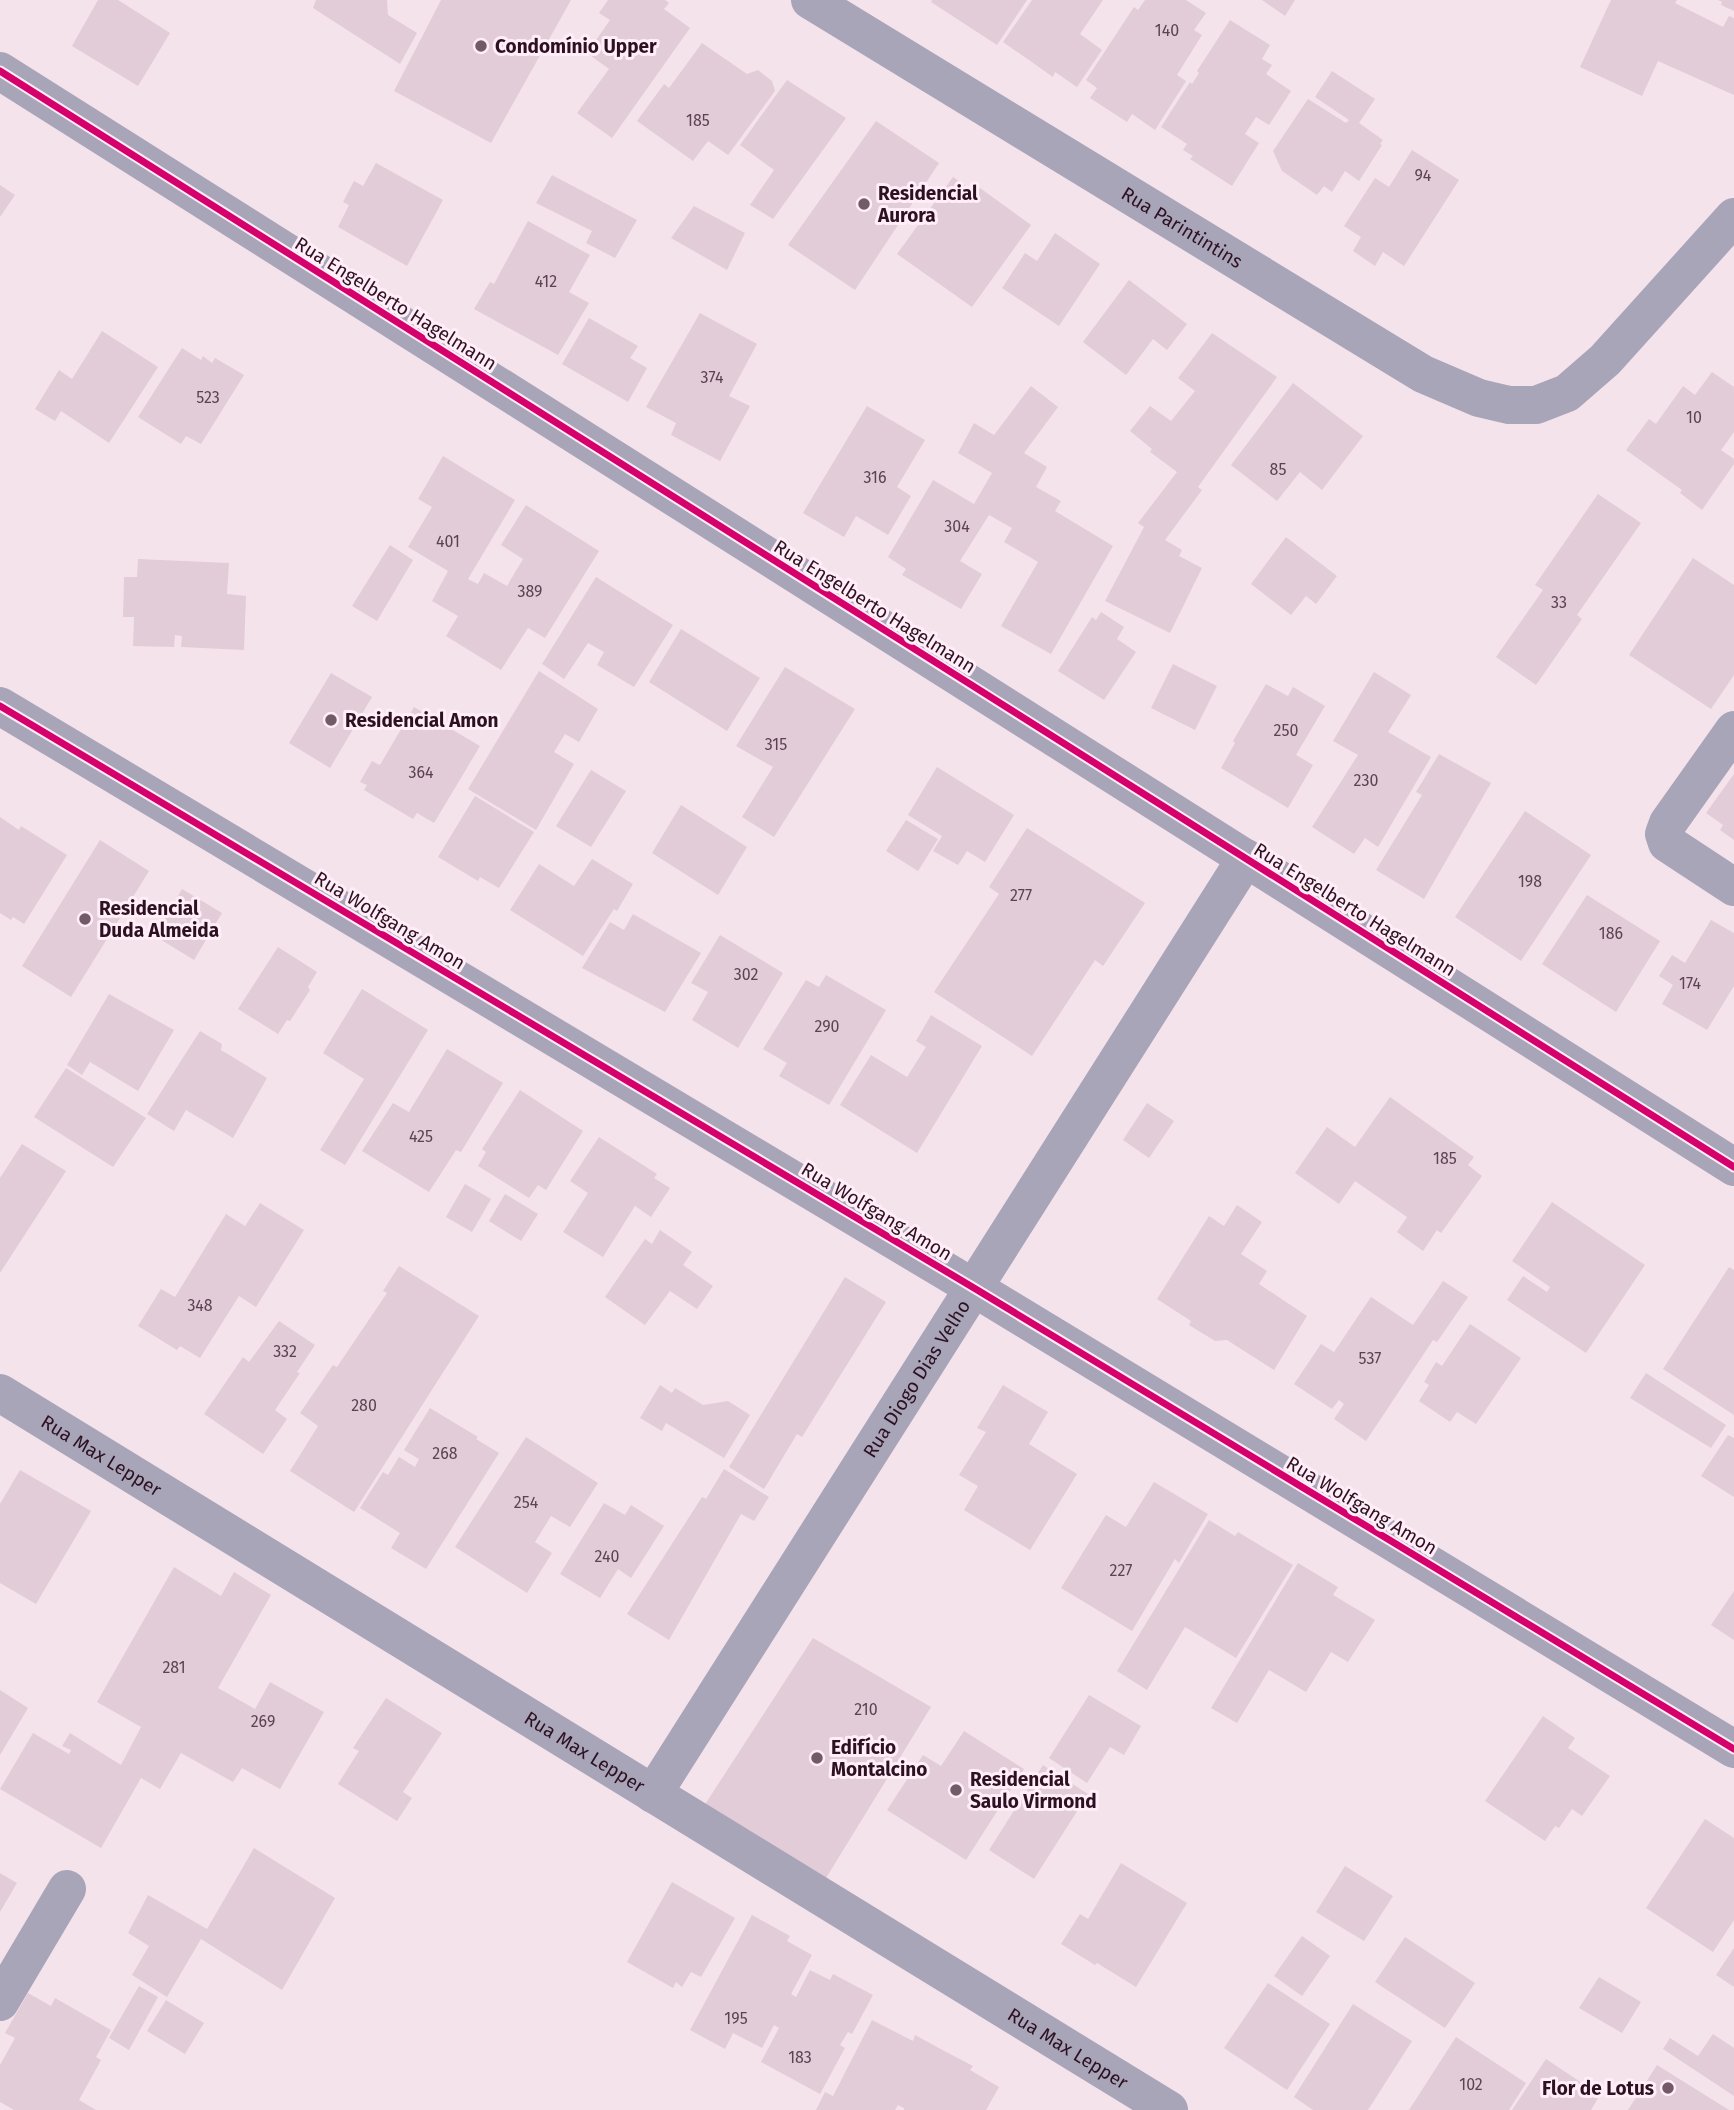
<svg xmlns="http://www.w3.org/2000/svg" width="1734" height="2110" font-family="'Fira Sans',sans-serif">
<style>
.building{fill:#e1ccd7}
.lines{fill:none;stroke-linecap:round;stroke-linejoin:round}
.minor{stroke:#a8a5b9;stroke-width:38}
.cycleway-casing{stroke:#ffeef7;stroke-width:11}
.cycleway{stroke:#d6006c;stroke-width:7}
.poi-dot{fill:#735a69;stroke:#ffeef7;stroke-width:2.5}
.labels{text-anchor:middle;stroke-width:6;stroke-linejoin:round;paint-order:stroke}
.number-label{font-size:16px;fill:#5d4352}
.poi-label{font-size:19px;font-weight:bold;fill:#2d1122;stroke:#ffeef7;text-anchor:start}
.street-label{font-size:19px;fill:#2d1122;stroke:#ffeef7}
</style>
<rect width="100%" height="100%" fill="#f5e3ec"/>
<g class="building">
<polygon points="98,0 118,0 170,33 138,86 72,46"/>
<polygon points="316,0 387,0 388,15 417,33 400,64 313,8"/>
<polygon points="441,0 571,0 491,143 394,91"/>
<polygon points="608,0 665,0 669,3 664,9 690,28 612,138 577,113 609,69 587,53 610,20 599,13"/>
<polygon points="932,0 1027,0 997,45 931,2"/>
<polygon points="1032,0 1103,0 1080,34 1102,50 1077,87 1055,72 1053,77 1003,42"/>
<polygon points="1145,0 1186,0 1206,13 1194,30 1202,35 1177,75 1186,81 1155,130 1132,114 1127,122 1090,98 1097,88 1086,80 1134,7 1138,10"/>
<polygon points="1262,0 1295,0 1285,16"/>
<polygon points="1611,0 1677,0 1675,3 1723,27 1729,16 1734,18 1734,95 1658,61 1642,96 1580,67"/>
<polygon points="1718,0 1734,0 1734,11 1721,5 1722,2"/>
<polygon points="1230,20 1270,45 1262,59 1272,65 1266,74 1291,91 1269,125 1256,117 1245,134 1259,143 1232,186 1190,159 1193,156 1183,150 1187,144 1161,127 1190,82 1192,84 1199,73 1197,71"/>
<polygon points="702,43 747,74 758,70 772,81 775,91 728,155 708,141 693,161 637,121 664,84 669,88"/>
<polygon points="1332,71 1375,99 1359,123 1383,140 1380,144 1382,145 1359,181 1345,171 1332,192 1324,186 1317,195 1282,171 1273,151 1308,99 1346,123 1349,120 1315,97"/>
<polygon points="787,80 846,118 773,219 750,205 774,170 740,145"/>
<polygon points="876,121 939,163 855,290 788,245"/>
<polygon points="1412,150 1459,180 1404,266 1383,252 1375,266 1353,251 1361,237 1344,226 1375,178 1389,187"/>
<polygon points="376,163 443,200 407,266 338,227 349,205 343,202 354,181 363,186"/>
<polygon points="552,175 637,220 615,258 586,243 592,231 536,203"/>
<polygon points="953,177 976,193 980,188 1031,225 972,307 897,254"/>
<polygon points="0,185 15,195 0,217"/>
<polygon points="694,206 745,233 727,270 671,238"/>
<polygon points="528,221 590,255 569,292 589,303 558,355 474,309 490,282 494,284"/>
<polygon points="1055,233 1100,264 1059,326 1002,288 1025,253 1037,261"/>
<polygon points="1129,280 1187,324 1167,350 1153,339 1126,375 1083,342"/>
<polygon points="700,313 757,344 729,396 750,406 720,461 671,435 676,423 646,407"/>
<polygon points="589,318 638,346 630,358 647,368 628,402 562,364"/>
<polygon points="102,331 158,367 109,443 61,411 55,421 35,409 59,370 72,379"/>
<polygon points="1212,333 1277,377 1198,487 1202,490 1165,540 1182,550 1179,556 1202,568 1170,633 1105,601 1144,527 1138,523 1177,472 1150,452 1152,449 1130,431 1150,406 1171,421 1195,391 1178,378"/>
<polygon points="182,348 201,360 203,356 212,363 215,358 244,375 201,444 186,436 181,444 138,417"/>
<polygon points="1712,372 1734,387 1734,432 1721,450 1734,459 1734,464 1702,510 1680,493 1682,490 1626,450 1649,419 1656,424 1683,386 1695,395"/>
<polygon points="1293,383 1363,436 1322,490 1300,472 1277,501 1231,465"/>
<polygon points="1031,386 1058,407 1024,453 1047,467 1036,487 1061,501 1055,511 1113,546 1051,654 1001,626 1038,562 1004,542 1012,528 989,515 960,561 982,574 961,609 902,575 906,569 888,557 933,480 974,504 992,473 958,453 974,423 994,435"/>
<polygon points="867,406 925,440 897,487 911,496 888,535 856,516 844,537 803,513"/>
<polygon points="443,456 515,500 468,579 478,584 484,573 507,586 523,559 501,545 526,505 599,551 545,638 528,628 501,670 446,636 458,616 432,601 448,571 408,547 432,507 418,499"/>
<polygon points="1598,494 1641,523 1577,615 1582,619 1536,685 1496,657 1543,590 1535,585"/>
<polygon points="1286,537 1337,576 1316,604 1306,596 1291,615 1251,584"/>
<polygon points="390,545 413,560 377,621 352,606"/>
<polygon points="1693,558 1734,585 1734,675 1711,709 1629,655"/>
<polygon points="138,559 229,563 227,594 246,596 244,650 181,647 182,636 175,635 174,647 133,646 134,617 123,617 124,577 137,577"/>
<polygon points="596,577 673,625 634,687 597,665 604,652 588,643 564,679 542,664"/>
<polygon points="1101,612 1124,627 1117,639 1136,652 1104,700 1058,671 1092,617 1096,620"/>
<polygon points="681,629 760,678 727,731 649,682"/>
<polygon points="1173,664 1217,686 1195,730 1151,708"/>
<polygon points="785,667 855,709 774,837 742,817 773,767 736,746"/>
<polygon points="539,671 598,709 579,742 565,734 554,752 574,764 536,830 468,789"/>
<polygon points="1374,672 1411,695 1388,732 1431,757 1378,847 1365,838 1354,854 1312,827 1358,755 1333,741"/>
<polygon points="331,673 372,697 330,768 289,743"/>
<polygon points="1266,684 1288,696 1293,687 1325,706 1296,755 1313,765 1288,808 1221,768 1235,743 1233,741"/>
<polygon points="414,707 480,746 434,823 417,813 413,819 364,790 367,785 360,782 372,761 380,765"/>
<polygon points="1439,754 1491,783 1424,899 1376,870 1422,795 1416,792"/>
<polygon points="937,767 1014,815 985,862 967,851 958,865 933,851 942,836 908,815"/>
<polygon points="591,770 626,791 591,847 556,826"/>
<polygon points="1734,774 1734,840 1720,830 1723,825 1706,813"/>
<polygon points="475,796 534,832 499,888 480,877 478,881 438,857"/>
<polygon points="681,805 747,847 718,895 652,853"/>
<polygon points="1525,811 1591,855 1521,961 1455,917"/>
<polygon points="0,817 19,830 21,826 67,855 24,924 13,917 11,920 0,913"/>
<polygon points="906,820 938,839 918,871 886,851"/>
<polygon points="1027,828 1145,903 1103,966 1095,960 1032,1056 934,992 999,894 989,887"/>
<polygon points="100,840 149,871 71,997 22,966"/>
<polygon points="592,859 633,884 617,911 614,909 583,956 510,910 539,864 574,886"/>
<polygon points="182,889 222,913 194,960 155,936"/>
<polygon points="1587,895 1660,941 1616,1012 1542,964"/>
<polygon points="633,914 701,953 665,1012 582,968 610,922 624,930"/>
<polygon points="1711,920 1734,933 1734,986 1707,1030 1662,1004 1673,985 1659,976 1672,955 1685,963"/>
<polygon points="720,935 783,973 738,1048 692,1020 708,992 691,983"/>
<polygon points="278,947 317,972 308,987 310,990 290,1021 287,1020 278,1034 238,1009"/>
<polygon points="826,975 886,1010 829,1105 779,1076 787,1063 763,1049 806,980 819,987"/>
<polygon points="362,989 428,1030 345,1165 320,1150 364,1079 323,1053"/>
<polygon points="109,994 174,1030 138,1091 90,1062 82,1075 67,1065"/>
<polygon points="931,1015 982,1046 917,1153 840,1105 871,1055 907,1077 926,1047 916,1041"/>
<polygon points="200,1031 222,1044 221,1050 267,1078 233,1138 186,1110 174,1131 147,1114"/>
<polygon points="447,1049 503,1083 461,1152 456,1150 429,1192 362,1151 393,1103 409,1112"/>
<polygon points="66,1068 146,1118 113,1167 34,1117"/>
<polygon points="520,1090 583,1131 546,1190 538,1185 529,1198 478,1166 486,1152 482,1149"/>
<polygon points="1390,1097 1474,1157 1468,1165 1482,1176 1441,1233 1437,1230 1423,1251 1397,1232 1407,1217 1355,1181 1339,1204 1295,1173 1327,1127 1355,1147"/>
<polygon points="1147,1103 1174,1121 1149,1158 1123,1140"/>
<polygon points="599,1137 657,1174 654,1178 670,1188 651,1217 635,1206 603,1257 563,1232 588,1193 570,1181"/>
<polygon points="22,1144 66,1171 0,1273 0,1178"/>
<polygon points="465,1184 491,1199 472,1232 446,1217"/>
<polygon points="505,1194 538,1214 521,1241 489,1221"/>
<polygon points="1552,1202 1645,1265 1586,1353 1507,1300 1523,1276 1547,1292 1550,1287 1512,1261"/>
<polygon points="260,1203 304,1230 256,1307 239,1296 200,1358 180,1346 177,1350 138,1326 161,1289 175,1297 226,1214 245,1226"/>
<polygon points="1237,1205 1262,1222 1241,1254 1267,1271 1259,1284 1307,1316 1274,1370 1227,1340 1215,1341 1189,1325 1191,1321 1157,1299 1209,1216 1224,1226"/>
<polygon points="660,1230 692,1252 683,1265 713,1286 697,1309 670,1291 645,1325 605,1297 645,1239 652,1244"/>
<polygon points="399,1266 479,1316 354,1512 290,1471 318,1426 300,1413 333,1365 337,1367 387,1293 383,1291"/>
<polygon points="1729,1267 1734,1270 1734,1415 1663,1369"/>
<polygon points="845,1277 886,1302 802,1437 797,1434 764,1489 729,1467"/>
<polygon points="1443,1281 1468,1297 1437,1342 1433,1340 1366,1441 1334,1419 1344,1404 1339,1400 1332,1409 1294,1384 1321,1344 1334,1352 1371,1297 1413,1325"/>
<polygon points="279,1321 315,1345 297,1372 300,1373 275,1410 287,1419 263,1454 204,1414 243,1357 249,1362"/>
<polygon points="1470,1324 1521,1358 1476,1424 1457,1412 1450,1422 1419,1401 1429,1385 1424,1382 1436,1362 1442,1366"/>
<polygon points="1646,1373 1726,1425 1711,1448 1630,1398"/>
<polygon points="660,1385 672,1393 675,1388 703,1405 728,1401 750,1415 724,1458 666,1423 662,1431 640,1418"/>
<polygon points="1003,1385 1048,1412 1029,1444 1077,1474 1030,1550 964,1510 978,1486 959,1475 986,1432 977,1428"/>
<polygon points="430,1408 478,1437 476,1439 499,1453 426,1569 391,1548 400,1533 360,1508 383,1472 388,1475 399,1457 415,1467 419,1459 404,1450"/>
<polygon points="1728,1435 1734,1438 1734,1497 1701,1476"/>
<polygon points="526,1437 598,1483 570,1527 551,1516 535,1542 552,1553 527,1593 455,1547"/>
<polygon points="724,1469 769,1497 754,1521 741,1514 669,1640 627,1614 702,1497 706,1499"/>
<polygon points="20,1470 91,1511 36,1604 0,1583 0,1504"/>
<polygon points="1154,1482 1208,1514 1179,1563 1175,1559 1132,1631 1061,1588 1106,1515 1126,1527"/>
<polygon points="604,1503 625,1515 631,1505 664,1526 631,1578 618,1569 600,1598 560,1574"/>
<polygon points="1209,1520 1235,1536 1238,1532 1293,1565 1236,1658 1185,1627 1147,1690 1117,1671"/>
<polygon points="1298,1563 1338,1587 1333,1595 1375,1620 1348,1662 1331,1652 1306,1692 1269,1670 1237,1723 1211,1708"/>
<polygon points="174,1567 221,1596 234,1572 271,1595 218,1688 255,1709 270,1682 324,1712 280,1789 242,1768 233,1782 181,1753 160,1789 141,1778 101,1848 0,1789 33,1733 69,1754 71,1750 62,1746 70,1733 121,1765 141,1727 97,1702"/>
<polygon points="1734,1591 1734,1640 1711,1625"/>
<polygon points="813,1638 931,1707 823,1883 702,1809"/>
<polygon points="0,1690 28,1708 0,1755"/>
<polygon points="1089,1695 1141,1726 1124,1755 1110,1747 1087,1783 1049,1758"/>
<polygon points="386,1698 442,1733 403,1792 412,1798 397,1821 338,1784 359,1751 353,1748"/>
<polygon points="1543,1716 1575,1738 1568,1748 1610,1776 1582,1816 1572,1809 1559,1828 1555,1826 1545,1841 1485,1801"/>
<polygon points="964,1731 1024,1769 966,1860 887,1810 923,1755 941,1766"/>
<polygon points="1043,1765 1088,1794 1034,1879 989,1850"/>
<polygon points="1705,1819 1734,1838 1734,1920 1713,1952 1646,1908"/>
<polygon points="254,1848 335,1898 282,1990 201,1939 167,1997 132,1975 149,1946 128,1933 148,1895 207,1929"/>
<polygon points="1121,1863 1187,1903 1136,1987 1097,1963 1095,1965 1061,1944 1080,1914 1088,1919"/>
<polygon points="1345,1866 1393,1896 1364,1941 1316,1912"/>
<polygon points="0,1873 17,1883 0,1912"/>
<polygon points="672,1882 735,1918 701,1977 691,1972 682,1987 676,1982 673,1988 627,1962"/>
<polygon points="752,1915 790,1936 787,1941 812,1955 791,1994 796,1997 810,1970 830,1980 833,1974 873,1995 852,2034 848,2032 840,2045 845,2048 820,2094 761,2062 779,2028 774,2025 762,2048 733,2033 725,2049 690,2030"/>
<polygon points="1302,1936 1330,1956 1302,1996 1274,1976"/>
<polygon points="1405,1937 1475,1983 1445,2028 1375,1982"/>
<polygon points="1734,1948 1734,1987 1716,1975"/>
<polygon points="1599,1977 1641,2002 1622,2033 1579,2008"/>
<polygon points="1268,1983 1330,2024 1287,2090 1224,2048"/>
<polygon points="139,1986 158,1997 129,2050 109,2038"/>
<polygon points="28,1993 51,2006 55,1998 111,2030 96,2057 101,2060 79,2100 96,2110 14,2110 0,2102 0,2065 15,2038 5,2033"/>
<polygon points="166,2000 204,2023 185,2054 147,2031"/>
<polygon points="1353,2004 1412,2041 1368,2110 1313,2110 1294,2097"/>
<polygon points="872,2020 913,2041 915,2035 937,2047 973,2066 970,2070 999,2087 986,2110 904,2110 904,2108 898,2105 895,2110 816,2110 825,2092 833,2096"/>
<polygon points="1713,2034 1734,2048 1734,2096 1663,2049 1670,2038 1698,2056"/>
<polygon points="1456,2037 1526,2083 1509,2110 1409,2110"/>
<polygon points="1546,2059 1600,2095 1591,2110 1512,2110"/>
<polygon points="1657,2065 1729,2110 1628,2110"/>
</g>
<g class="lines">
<g class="minor">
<path id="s1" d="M 810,0 L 1423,374 L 1479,398 L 1509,405 L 1536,405 L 1567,393 L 1605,360 L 1734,217"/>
<polyline points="0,71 1734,1167"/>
<polyline points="0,706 974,1288 1734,1749"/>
<polyline points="1734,730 1668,823 1664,834 1667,843 1734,887"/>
<path id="s2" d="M 0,1393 L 1169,2110"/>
<path id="s3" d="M 653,1794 L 1246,858"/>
<polyline points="0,2002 67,1889"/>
</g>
<g class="cycleway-casing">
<g id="cycleway">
<polyline points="0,71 1734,1167"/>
<polyline points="0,706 974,1288 1734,1749"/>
</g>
</g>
<use href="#cycleway" class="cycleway"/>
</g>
<g class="poi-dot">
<circle cx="481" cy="46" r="7"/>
<circle cx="864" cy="204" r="7"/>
<circle cx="331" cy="720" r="7"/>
<circle cx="85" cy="919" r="7"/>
<circle cx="817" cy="1758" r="7"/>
<circle cx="956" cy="1790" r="7"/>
<circle cx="1668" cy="2088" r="7"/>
</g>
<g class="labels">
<g class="number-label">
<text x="1167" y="36">140</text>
<text x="698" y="126">185</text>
<text x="1423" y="181">94</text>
<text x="546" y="287">412</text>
<text x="712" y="383">374</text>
<text x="208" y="403">523</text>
<text x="1694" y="423">10</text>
<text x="1278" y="475">85</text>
<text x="875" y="483">316</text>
<text x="957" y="532">304</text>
<text x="448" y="547">401</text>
<text x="530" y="597">389</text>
<text x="1559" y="608">33</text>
<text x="1286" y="736">250</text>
<text x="776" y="750">315</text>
<text x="421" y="778">364</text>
<text x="1366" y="786">230</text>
<text x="1530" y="887">198</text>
<text x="1021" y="901">277</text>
<text x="1611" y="939">186</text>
<text x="746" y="980">302</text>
<text x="1690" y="989">174</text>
<text x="827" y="1032">290</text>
<text x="421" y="1142">425</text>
<text x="1445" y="1164">185</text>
<text x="200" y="1311">348</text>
<text x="285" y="1357">332</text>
<text x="1370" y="1364">537</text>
<text x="364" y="1411">280</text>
<text x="445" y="1459">268</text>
<text x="526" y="1508">254</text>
<text x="607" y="1562">240</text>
<text x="1121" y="1576">227</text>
<text x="174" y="1673">281</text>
<text x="866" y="1715">210</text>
<text x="263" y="1727">269</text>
<text x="736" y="2024">195</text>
<text x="800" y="2063">183</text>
<text x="1471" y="2090">102</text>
</g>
<g class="poi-label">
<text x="495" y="53">Condomínio Upper</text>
<text x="878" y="200">Residencial<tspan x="878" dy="22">Aurora</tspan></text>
<text x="345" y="727">Residencial Amon</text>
<text x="99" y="915">Residencial<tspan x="99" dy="22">Duda Almeida</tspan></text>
<text x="831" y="1754">Edifício<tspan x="831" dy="22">Montalcino</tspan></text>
<text x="970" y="1786">Residencial<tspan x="970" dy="22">Saulo Virmond</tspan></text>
<text x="1654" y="2095" text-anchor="end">Flor de Lotus</text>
</g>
<g class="street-label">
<text dy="7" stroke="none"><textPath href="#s1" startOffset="436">Rua Parintintins</textPath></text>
<text transform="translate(396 303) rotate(32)" y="7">Rua Engelberto Hagelmann</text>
<text transform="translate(875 606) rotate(32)" y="7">Rua Engelberto Hagelmann</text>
<text transform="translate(1355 909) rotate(32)" y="7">Rua Engelberto Hagelmann</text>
<text transform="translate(390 920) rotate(31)" y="7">Rua Wolfgang Amon</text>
<text transform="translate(877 1211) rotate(31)" y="7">Rua Wolfgang Amon</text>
<text dy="7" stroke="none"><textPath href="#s3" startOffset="492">Rua Diogo Dias Velho</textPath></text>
<text dy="7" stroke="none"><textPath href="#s2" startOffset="119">Rua Max Lepper</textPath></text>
<text transform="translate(1362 1505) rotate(31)" y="7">Rua Wolfgang Amon</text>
<text dy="7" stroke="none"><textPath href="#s2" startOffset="686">Rua Max Lepper</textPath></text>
<text dy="7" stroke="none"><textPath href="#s2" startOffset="1253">Rua Max Lepper</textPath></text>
</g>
</g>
</svg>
